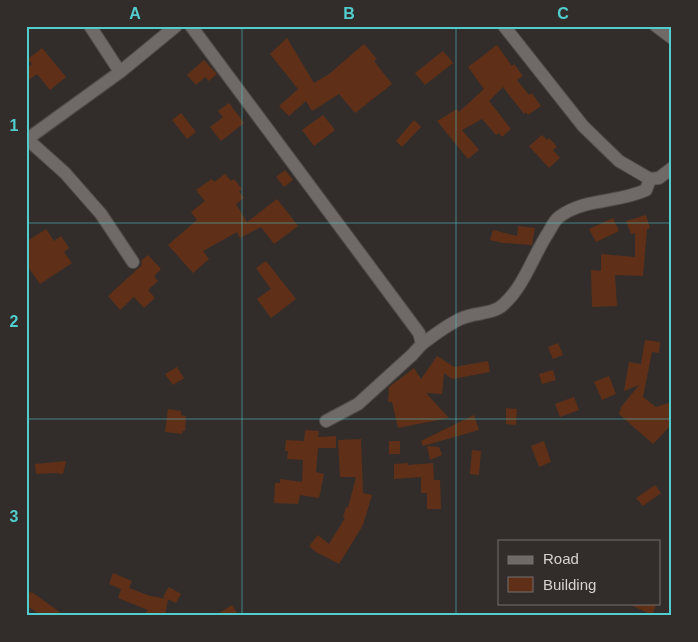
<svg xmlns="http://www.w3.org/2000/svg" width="698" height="642" font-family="Helvetica,sans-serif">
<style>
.building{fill:#5f3017}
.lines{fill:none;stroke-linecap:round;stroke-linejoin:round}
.minor-casing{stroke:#4f4b49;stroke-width:14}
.minor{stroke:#6f6967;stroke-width:12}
.grid{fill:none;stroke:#52cdcd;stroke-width:1;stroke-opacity:0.55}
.neatline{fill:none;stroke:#52cdcd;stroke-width:2}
.grid-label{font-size:16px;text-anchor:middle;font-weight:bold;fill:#52cdcd}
</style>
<rect width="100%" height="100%" fill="#322d2b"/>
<g class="building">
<polygon points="287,38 314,83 329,74 364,44 377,59 374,61 392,84 355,113 339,94 312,111 306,101 289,116 279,106 298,89 270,54"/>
<polygon points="497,45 512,66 514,64 523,76 517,80 529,95 532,93 541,106 528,115 526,112 524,114 503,87 489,101 511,129 502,137 499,133 496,135 482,119 462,130 479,150 468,159 437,121 457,109 459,112 484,89 468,67"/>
<polygon points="42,48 66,77 50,90 37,74 26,82 26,69 32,64 28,59"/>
<polygon points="443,51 453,63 425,85 415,73"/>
<polygon points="204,60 217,74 209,81 205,77 196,85 187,75"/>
<polygon points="229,103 244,123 221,141 210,127 223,117 218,111"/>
<polygon points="181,113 196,132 187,139 172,120"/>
<polygon points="323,115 335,130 314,146 302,130"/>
<polygon points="414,120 421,127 402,147 396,141"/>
<polygon points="542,135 547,140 549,138 557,147 553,150 560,158 549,168 529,146"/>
<polygon points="285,170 293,180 284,187 276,177"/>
<polygon points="225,174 231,181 234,179 242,189 239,191 244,198 236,204 247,222 277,199 298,226 274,244 261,227 240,238 237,232 203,251 209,259 193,273 168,245 197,220 191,212 205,201 196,190 212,179 214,182"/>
<polygon points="646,215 650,228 647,229 643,276 615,275 617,306 592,307 591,270 601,271 601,254 635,257 635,233 631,234 626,221"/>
<polygon points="613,218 619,231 596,242 589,229"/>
<polygon points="518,226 535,228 532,245 503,243 490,240 493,230 517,236"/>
<polygon points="46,229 54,241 61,236 69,248 64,252 72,263 40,284 26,264 26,242"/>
<polygon points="148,255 161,269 154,276 158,281 148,290 155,298 144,308 134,297 120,310 108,296 142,265 141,261"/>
<polygon points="266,261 296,299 271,318 257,299 271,289 256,268"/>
<polygon points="645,340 660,342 659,353 652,352 643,397 656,407 672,402 672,424 653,444 619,414 621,407 639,385 624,391 629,362 641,364"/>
<polygon points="558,343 563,355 553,359 548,347"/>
<polygon points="437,356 454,367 488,361 490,372 452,379 444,373 442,394 426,393 449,418 398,428 392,402 388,402 389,387 414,368 421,379"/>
<polygon points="177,367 184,378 173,385 165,374"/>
<polygon points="553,370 556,380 542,384 539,374"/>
<polygon points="609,376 616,394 602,400 594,382"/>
<polygon points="574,397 579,410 560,417 555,404"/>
<polygon points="506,408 517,409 516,425 506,424"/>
<polygon points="168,409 181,411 181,415 186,416 185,431 183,431 182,434 165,432"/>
<polygon points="474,415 479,430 423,446 421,441"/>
<polygon points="305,430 319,431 318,437 336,436 336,448 318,448 316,472 324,474 319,498 300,495 298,504 274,503 275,483 280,483 280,479 302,482 303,460 287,459 288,451 285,451 286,440 304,441"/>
<polygon points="361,439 363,493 372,495 363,525 339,564 316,552 309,546 318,535 329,544 345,518 343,517 346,507 348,508 356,477 340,477 338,440"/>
<rect x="389" y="441" width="11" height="13"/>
<polygon points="544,441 551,462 539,467 531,446"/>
<polygon points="427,446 439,447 442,455 430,460"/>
<polygon points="472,450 481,451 479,475 470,474"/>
<polygon points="66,461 63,474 55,473 36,474 35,464"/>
<polygon points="408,463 408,465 433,463 434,480 440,480 441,509 427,509 427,493 421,493 421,477 394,479 394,464"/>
<polygon points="655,485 661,493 643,506 636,498"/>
<polygon points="113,573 132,581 129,588 150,596 168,599 165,616 144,616 148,610 118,598 121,589 109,584"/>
<polygon points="169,587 181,594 176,603 163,597"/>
<polygon points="26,591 33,593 65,616 42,616 26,605"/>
<polygon points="627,603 657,603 652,615"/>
<polygon points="232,605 239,616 214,616"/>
</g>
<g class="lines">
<g class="minor-casing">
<g id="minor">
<polyline points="90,26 120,72"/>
<polyline points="191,26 419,333 422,344 412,355 358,404 326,421"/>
<polyline points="504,26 583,126 619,161 650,179 659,178 672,168"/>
<polyline points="656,26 672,38"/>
<polyline points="27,139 65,173 101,214 133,262"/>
<polyline points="26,140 120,72 176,26"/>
<path d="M 422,344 C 434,335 447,325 460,319 C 474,312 493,315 504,304 C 524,286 533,256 548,233 C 551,228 554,221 559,217 C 584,198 618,203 646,190 L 650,179"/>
</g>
</g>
<use href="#minor" class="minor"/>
</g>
<path class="grid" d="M 242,26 L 242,616M 456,26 L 456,616M 26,223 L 672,223M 26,419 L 672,419"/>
<rect width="698" height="642" fill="none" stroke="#322d2b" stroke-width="55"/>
<rect x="498" y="540" width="162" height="65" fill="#322d2b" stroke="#746f6e"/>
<rect x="508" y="556" width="25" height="8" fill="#6f6967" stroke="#746f6e"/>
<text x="543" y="564" font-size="15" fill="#d6d3d2">Road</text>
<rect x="508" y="577" width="25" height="15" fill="#5f3017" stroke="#746f6e"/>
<text x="543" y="590" font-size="15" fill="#d6d3d2">Building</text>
<rect x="28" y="28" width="642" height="586" class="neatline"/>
<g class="grid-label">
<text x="135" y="19">A</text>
<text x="349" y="19">B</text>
<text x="563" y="19">C</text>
<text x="14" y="131">1</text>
<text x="14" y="327">2</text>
<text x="14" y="522">3</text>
</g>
</svg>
